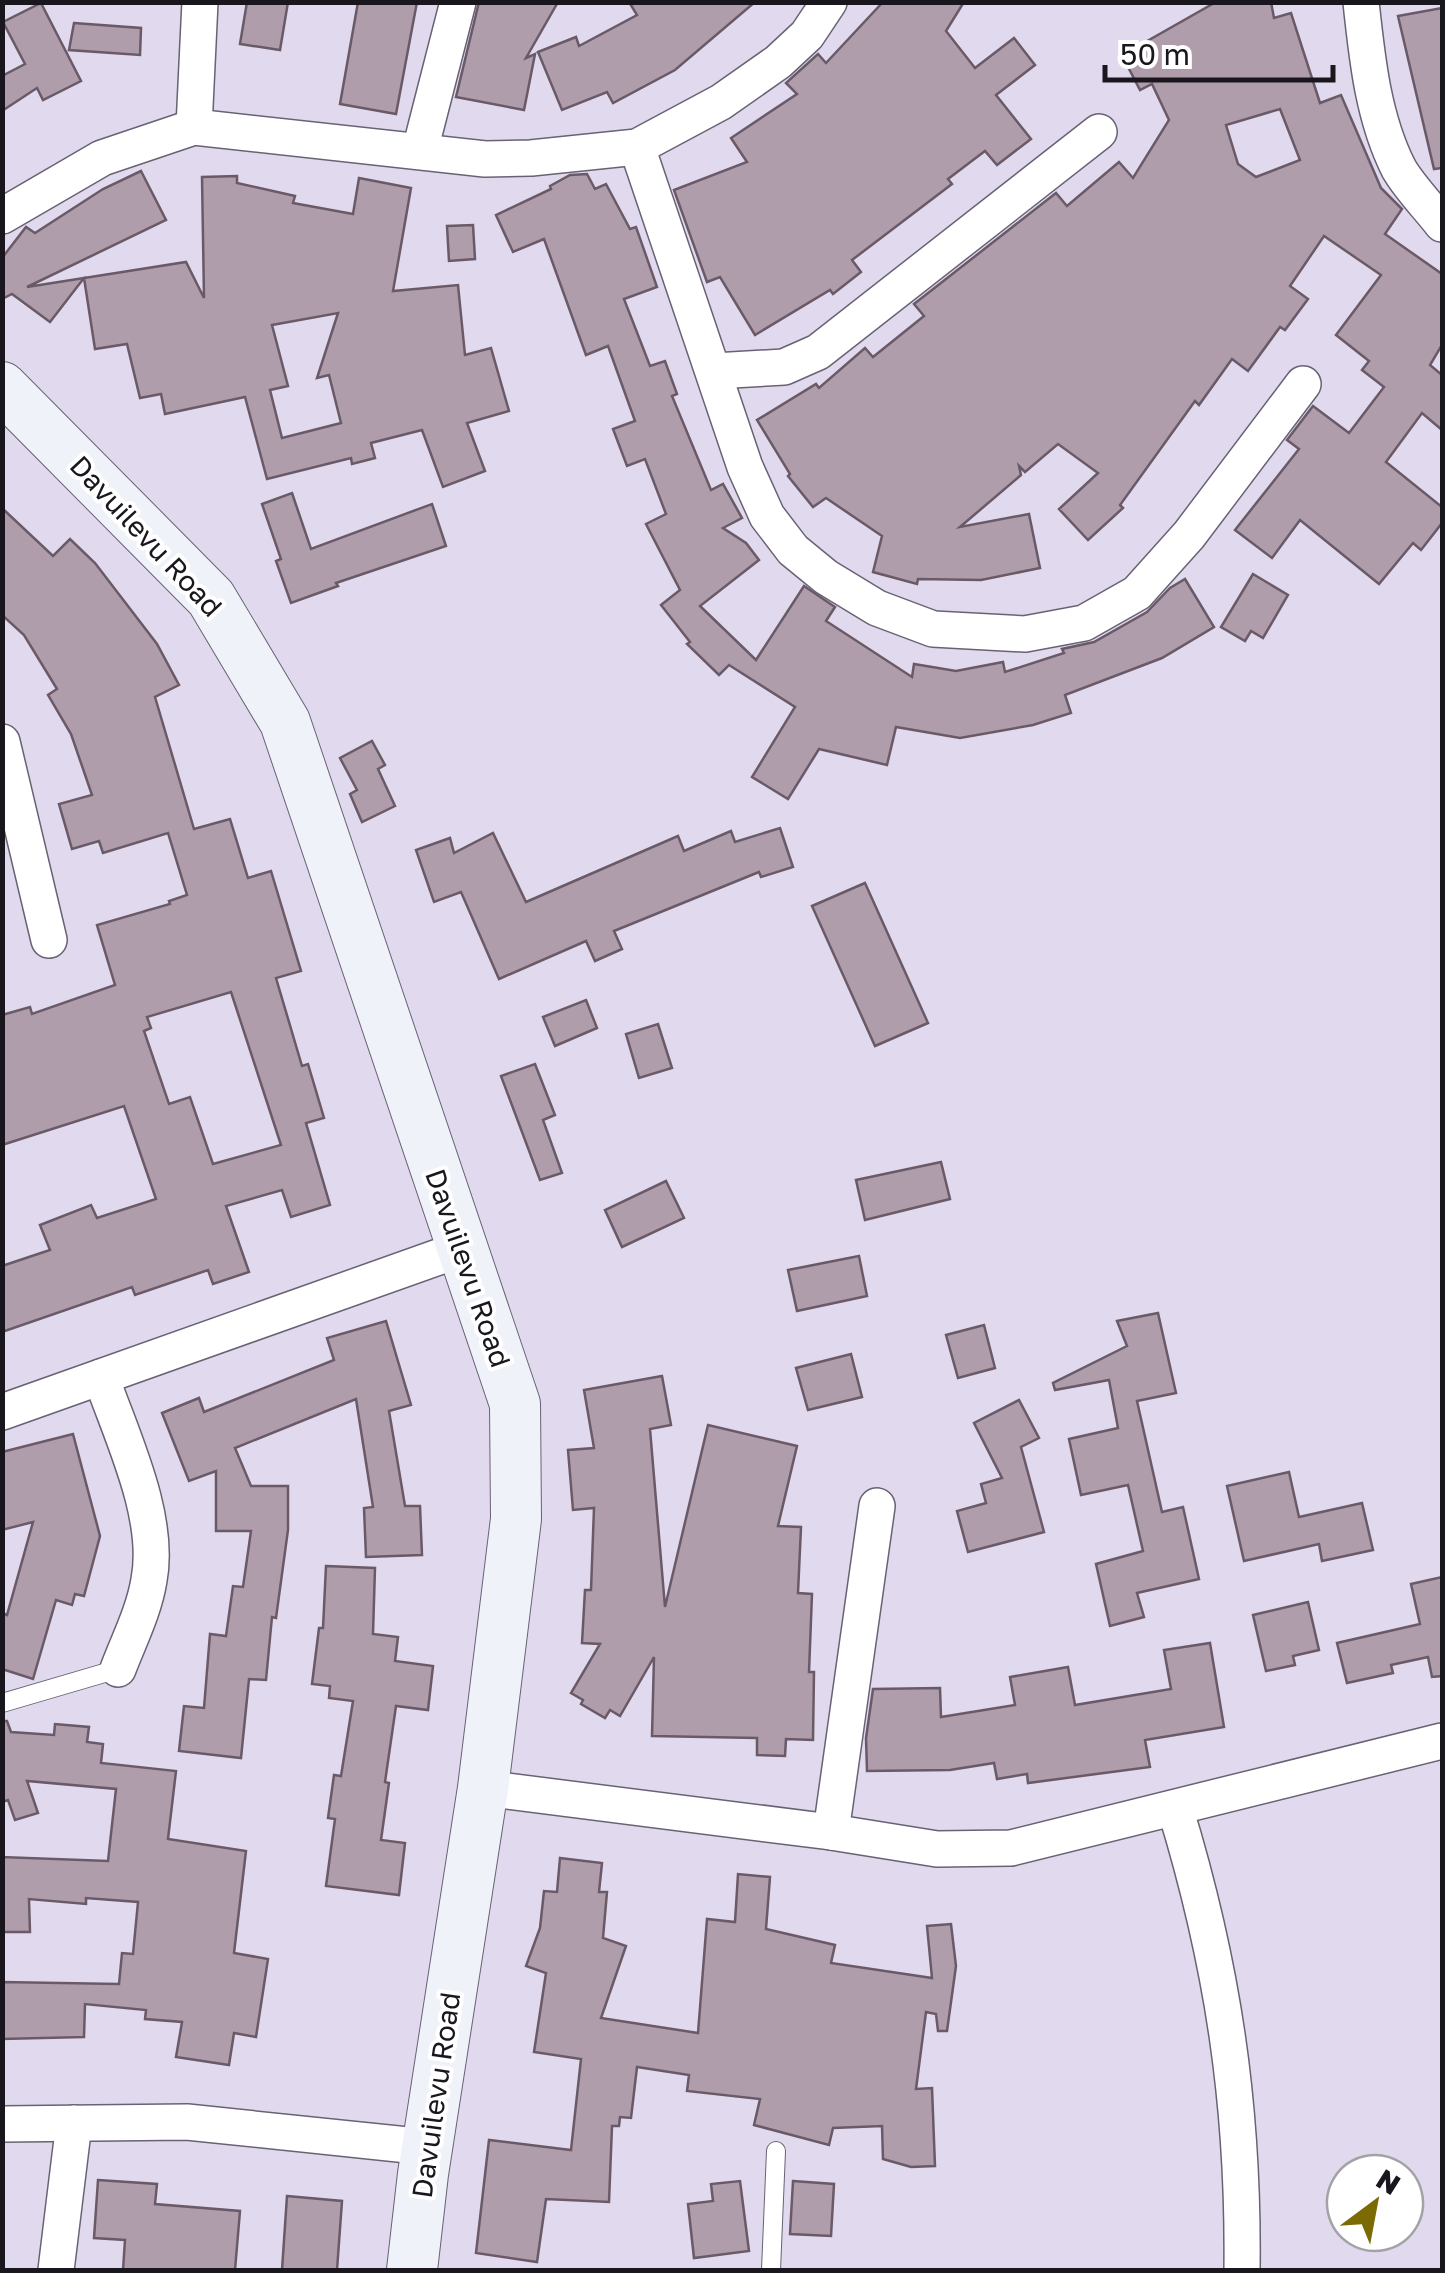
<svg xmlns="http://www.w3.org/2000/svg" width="1445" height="2273" font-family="'Golos Text',sans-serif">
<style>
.building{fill:#af9dac;stroke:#6a5a67;stroke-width:2.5;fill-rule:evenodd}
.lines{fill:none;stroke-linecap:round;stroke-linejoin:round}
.lane-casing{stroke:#686274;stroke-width:20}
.street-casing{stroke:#686274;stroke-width:38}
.secondary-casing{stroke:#686274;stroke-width:52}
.lane{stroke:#fff;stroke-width:18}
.street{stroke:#fff;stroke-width:35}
.secondary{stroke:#eff2f9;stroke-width:50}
.labels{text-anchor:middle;stroke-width:8;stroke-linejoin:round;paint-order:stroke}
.street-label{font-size:28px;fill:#19161e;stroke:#fff}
</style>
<rect width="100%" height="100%" fill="#e1daef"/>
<g class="building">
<polygon points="247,2 288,2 280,50 240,44"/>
<polygon points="358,2 417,2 396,114 340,104"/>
<polygon points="479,2 558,2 526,58 535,54 524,110 456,97"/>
<polygon points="629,2 755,2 675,70 613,103 607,92 562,110 538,52 576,37 579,46 637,15"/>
<polygon points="883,2 964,2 946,31 975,68 1014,38 1035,65 996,95 1031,139 997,165 985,151 948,179 952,184 852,260 861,272 833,294 830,290 755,335 720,277 707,282 674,190 747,162 731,138 797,94 786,83 818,54 826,63"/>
<path d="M 1216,2 L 1271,2 L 1274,18 L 1291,13 L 1320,103 L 1341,95 L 1381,188 L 1402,209 L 1385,234 L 1442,274 L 1442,345 L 1430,365 L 1442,375 L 1442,430 L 1422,413 L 1386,462 L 1442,507 L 1442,523 L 1421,550 L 1413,543 L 1379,584 L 1300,520 L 1272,558 L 1235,530 L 1299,449 L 1287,440 L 1313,406 L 1349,433 L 1384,387 L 1362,370 L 1369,361 L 1336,335 L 1381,275 L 1324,236 L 1290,286 L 1308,299 L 1285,330 L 1280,327 L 1248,371 L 1232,359 L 1199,405 L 1195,401 L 1120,505 L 1123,508 L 1088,540 L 1059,509 L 1098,473 L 1058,444 L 1025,472 L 1019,466 L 1021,475 L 960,527 L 1029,514 L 1040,568 L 981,580 L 918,579 L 917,584 L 873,572 L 882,536 L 826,498 L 813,507 L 788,476 L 790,474 L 757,420 L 816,384 L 819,388 L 865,348 L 873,357 L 924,316 L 914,304 L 1056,193 L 1067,206 L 1119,162 L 1133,178 L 1169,120 L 1152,84 L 1140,90 L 1126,63 L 1139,56 L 1135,48 ZM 1280,109 L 1300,160 L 1256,177 L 1238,164 L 1226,125 Z"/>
<polygon points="41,3 81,81 43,100 37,88 2,111 2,76 25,64 3,22"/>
<polygon points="1442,8 1442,168 1434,169 1398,16"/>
<polygon points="74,23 141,28 140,55 69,50"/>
<polygon points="141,171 166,220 27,287 84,278 50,322 12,294 2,299 2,258 26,227 35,233 103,189"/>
<polygon points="587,174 595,189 606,184 630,229 636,227 657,287 624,299 650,366 665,361 677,394 672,396 711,490 723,484 742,518 723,528 746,543 759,560 700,606 756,660 804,586 835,607 826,621 912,677 914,664 956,671 1003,662 1005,672 1064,653 1062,649 1094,642 1147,612 1170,588 1185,579 1214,627 1162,658 1065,695 1071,713 1033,725 960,738 896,727 887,765 819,749 788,799 752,777 795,707 729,665 719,675 687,644 690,642 661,605 680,590 646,524 666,514 645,459 627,466 613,429 635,421 608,346 586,355 544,239 513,252 496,215 551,189 550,186 570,175"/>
<path d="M 237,176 L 237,183 L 295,196 L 293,203 L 353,214 L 359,178 L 411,188 L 393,291 L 458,285 L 465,355 L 491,348 L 509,411 L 467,423 L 485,471 L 443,487 L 422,430 L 371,443 L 375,458 L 352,464 L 351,458 L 267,479 L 245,397 L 165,414 L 161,394 L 140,398 L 127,344 L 95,349 L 84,278 L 186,262 L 204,298 L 202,177 ZM 338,313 L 317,378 L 329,375 L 341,423 L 282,438 L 270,390 L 288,386 L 272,325 Z"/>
<polygon points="473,225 475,259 449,261 447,226"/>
<polygon points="292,493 311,549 432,504 446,546 336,583 338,586 291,603 276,561 281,559 262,504"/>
<path d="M 2,508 L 53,556 L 70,539 L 95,563 L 157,644 L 179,685 L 155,697 L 194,829 L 230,819 L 248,878 L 271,871 L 301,971 L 276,978 L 302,1066 L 308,1064 L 324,1118 L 306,1123 L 330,1205 L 291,1217 L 282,1190 L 226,1206 L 249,1272 L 213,1284 L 208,1270 L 135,1295 L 132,1287 L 2,1332 L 2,1266 L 50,1250 L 40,1225 L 91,1205 L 97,1218 L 156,1199 L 124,1106 L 2,1145 L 2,1015 L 30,1007 L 32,1014 L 115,985 L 97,925 L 170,904 L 169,901 L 187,895 L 168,833 L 103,853 L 99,841 L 72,849 L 59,804 L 92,795 L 71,734 L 48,695 L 57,689 L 24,635 L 2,615 ZM 231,992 L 281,1145 L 213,1164 L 190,1097 L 169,1104 L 144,1031 L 151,1028 L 147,1017 Z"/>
<polygon points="1253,574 1288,595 1263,638 1251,631 1245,641 1221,627"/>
<polygon points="372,741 385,765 378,769 395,806 362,822 350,794 357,790 340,758"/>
<polygon points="780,828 793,867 761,877 759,872 614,931 622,949 595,961 586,941 499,979 461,892 434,902 416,850 450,838 454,853 493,833 526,902 678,836 684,851 731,831 735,842"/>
<polygon points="865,883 928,1023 875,1046 812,906"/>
<polygon points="586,1000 597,1028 555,1046 543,1017"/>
<polygon points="658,1024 672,1068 639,1078 626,1034"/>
<polygon points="535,1064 555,1115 543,1120 562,1173 540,1180 501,1076"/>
<polygon points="941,1162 950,1199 865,1220 856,1180"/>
<polygon points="666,1181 684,1218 622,1247 605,1210"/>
<polygon points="859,1256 867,1296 797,1311 788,1270"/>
<polygon points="1158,1313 1176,1393 1137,1401 1162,1512 1183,1507 1199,1579 1137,1593 1144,1617 1110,1626 1096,1564 1143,1551 1128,1485 1081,1495 1069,1439 1118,1428 1109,1380 1055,1390 1053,1383 1127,1346 1117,1321"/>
<polygon points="386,1321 411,1405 389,1411 405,1506 420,1506 422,1555 366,1557 364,1508 373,1507 356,1399 235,1448 251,1486 288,1486 288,1530 276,1618 272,1617 266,1680 249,1679 241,1758 179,1751 184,1706 204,1708 210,1634 226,1636 233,1586 243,1587 251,1531 216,1531 216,1471 189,1481 162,1413 199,1398 204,1412 334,1360 327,1338"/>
<polygon points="984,1325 995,1368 958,1378 946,1335"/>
<polygon points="851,1354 862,1397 808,1410 796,1368"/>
<polygon points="662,1376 671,1425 650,1429 665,1607 708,1425 797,1446 778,1526 801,1527 798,1593 812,1594 809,1672 814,1672 813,1740 786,1739 785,1756 757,1755 757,1738 652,1736 654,1657 620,1716 610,1710 605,1718 581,1704 583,1700 571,1693 600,1644 582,1643 585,1590 591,1590 594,1508 573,1510 568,1450 594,1448 584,1390"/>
<polygon points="1019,1400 1039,1438 1021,1447 1044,1532 968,1552 957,1511 986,1503 981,1484 1002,1478 974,1423"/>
<polygon points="73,1434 100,1536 84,1596 75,1594 72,1605 56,1600 33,1679 2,1669 2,1613 7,1615 33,1522 2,1530 2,1452"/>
<polygon points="1289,1472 1299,1517 1362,1503 1373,1550 1322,1561 1319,1544 1244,1561 1227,1486"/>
<polygon points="326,1566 375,1568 373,1634 398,1637 395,1661 433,1666 428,1710 396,1706 385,1782 389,1783 381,1840 405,1843 399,1895 326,1886 335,1819 328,1818 334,1775 341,1776 353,1701 329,1698 330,1686 312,1684 319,1628 323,1628"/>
<polygon points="1442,1577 1442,1676 1432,1677 1428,1657 1391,1665 1393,1673 1347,1683 1337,1643 1420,1624 1411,1584"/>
<polygon points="1308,1602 1319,1650 1293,1656 1295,1665 1266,1671 1253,1615"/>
<polygon points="1210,1643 1224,1727 1145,1740 1150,1767 1028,1783 1027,1774 997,1779 994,1763 950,1770 867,1771 866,1738 873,1689 940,1688 941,1717 1015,1705 1010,1677 1068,1667 1075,1705 1171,1689 1164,1650"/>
<polygon points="2,1721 7,1721 11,1732 54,1735 55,1724 89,1727 87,1742 103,1744 101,1763 176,1771 168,1839 246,1851 234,1953 268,1959 256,2037 234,2033 229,2065 176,2057 182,2022 145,2019 146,2010 85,2004 84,2037 2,2039 2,1982 119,1984 122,1953 133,1954 138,1902 86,1898 86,1904 29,1899 30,1932 2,1932 2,1857 108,1861 116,1789 27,1781 38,1813 15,1820 8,1800 2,1802"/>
<polygon points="560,1858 602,1863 599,1892 607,1892 603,1938 626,1946 601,2018 698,2033 707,1919 735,1922 738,1874 770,1877 766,1929 835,1945 831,1963 932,1978 927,1926 951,1924 956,1966 947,2031 938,2031 936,2014 926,2012 916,2089 932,2088 935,2166 911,2167 883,2159 882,2126 833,2128 829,2145 754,2125 760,2099 687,2091 689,2075 637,2067 631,2118 620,2117 619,2126 612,2126 609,2202 546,2199 537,2262 476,2253 489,2140 571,2150 581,2059 534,2052 546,1973 526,1966 540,1928 544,1891 557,1892"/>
<polygon points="98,2180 157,2184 155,2204 240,2211 235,2270 123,2270 125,2240 94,2238"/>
<polygon points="740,2181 749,2251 694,2258 688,2204 713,2201 711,2184"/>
<polygon points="793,2181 834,2184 831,2236 790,2234"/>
<polygon points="287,2196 342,2201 337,2270 282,2270"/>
</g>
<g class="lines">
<g class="lane-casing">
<g id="lane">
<polyline points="2,1703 118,1669"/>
<polyline points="771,2270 776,2151"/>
</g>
</g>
<g class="street-casing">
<g id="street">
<path d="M 1361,2 C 1367,58 1373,118 1399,169 C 1410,188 1429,207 1442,224"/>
<polyline points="194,127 200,2"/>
<polyline points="637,147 745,467 767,516 793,550 826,577 877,608 933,629 1025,634 1084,623 1137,593 1189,535 1303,384"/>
<polyline points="420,150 458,2"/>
<polyline points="2,216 102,158 194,127 485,159 531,158 637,147 721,102 778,62 807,35 829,2"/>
<polyline points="714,371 784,367 818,352 1099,132"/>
<polyline points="2,742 49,940"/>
<path d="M 101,1377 C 122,1437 161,1517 149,1580 C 144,1611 129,1640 118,1669"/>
<polyline points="2,1412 461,1249"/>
<polyline points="483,1788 831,1832 937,1849 1011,1848 1442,1741"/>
<path d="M 1175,1808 C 1223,1965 1244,2106 1242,2270"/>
<polyline points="831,1832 877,1506"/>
<polyline points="2,2124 187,2122 427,2147"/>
<polyline points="56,2270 74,2123"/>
</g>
</g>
<g class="secondary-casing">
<polyline id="secondary" points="2,387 211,598 285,722 515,1404 516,1519 483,1788 423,2174 412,2270"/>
</g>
<use href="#lane" class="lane"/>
<use href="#street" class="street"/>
<use href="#secondary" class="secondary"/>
</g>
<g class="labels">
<g class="street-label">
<text transform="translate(146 536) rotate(47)" y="10">Davuilevu Road</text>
<text transform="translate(468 1268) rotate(71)" y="10">Davuilevu Road</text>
<text transform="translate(436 2095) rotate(-82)" y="10">Davuilevu Road</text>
</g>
</g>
<rect width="1445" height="2273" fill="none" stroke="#19161e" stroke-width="10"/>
<g transform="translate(1375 2203) rotate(32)"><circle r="48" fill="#ffffff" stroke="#a3a2a5" stroke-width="2.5"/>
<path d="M0-8L18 38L0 25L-18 38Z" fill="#7c6a02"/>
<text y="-15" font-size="28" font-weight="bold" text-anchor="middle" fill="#19161e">N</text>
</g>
<path d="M1105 65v15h228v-15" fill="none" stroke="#19161e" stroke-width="5"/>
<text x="1120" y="65" font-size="30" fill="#19161e" stroke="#ffffff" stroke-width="8" paint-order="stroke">50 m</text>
</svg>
